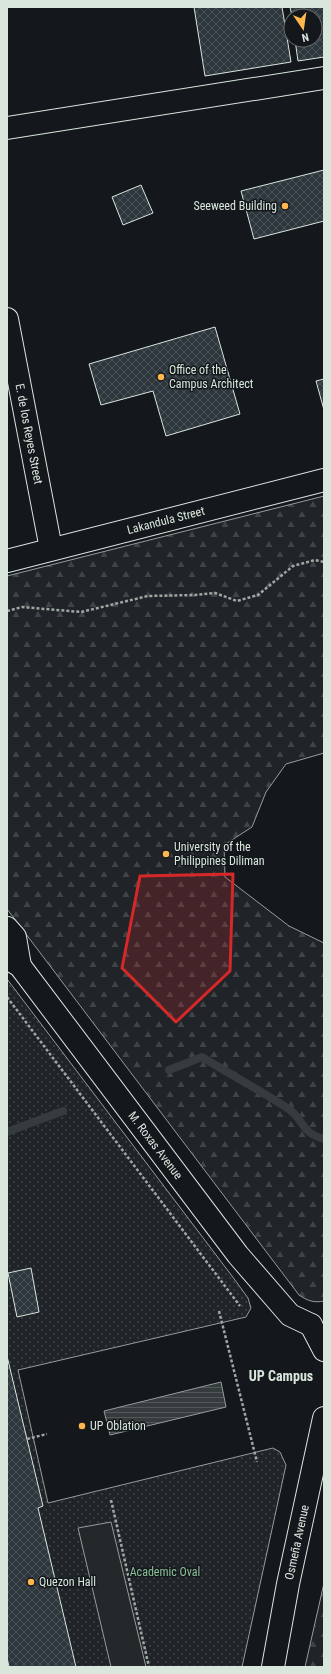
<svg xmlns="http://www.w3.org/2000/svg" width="331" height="1674" font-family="'Roboto Condensed',sans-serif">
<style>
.forest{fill:url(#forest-firs);stroke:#939e99}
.park{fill:url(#park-dots);stroke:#939e99}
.parking{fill:#24282b;stroke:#939e99}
.water{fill:url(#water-rules);stroke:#939e99}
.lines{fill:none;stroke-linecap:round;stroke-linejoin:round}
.stream{stroke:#363b3e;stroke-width:8}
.building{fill:url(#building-cross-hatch);stroke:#d8e6dc}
.minor-casing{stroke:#d8e6dc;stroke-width:24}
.path{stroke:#9da8a2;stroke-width:2.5;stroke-dasharray:3 2;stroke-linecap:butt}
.minor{stroke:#14181c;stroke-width:22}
.marked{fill:#d62828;fill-opacity:0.2;stroke:#d62828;stroke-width:3;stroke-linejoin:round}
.poi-dot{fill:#ffb74d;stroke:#14181c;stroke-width:1.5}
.labels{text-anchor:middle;stroke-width:3;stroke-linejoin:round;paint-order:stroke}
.poi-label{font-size:12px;fill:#d8e6dc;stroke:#14181c;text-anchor:start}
.street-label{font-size:12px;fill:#d8e6dc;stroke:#14181c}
.park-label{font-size:12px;fill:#8ac095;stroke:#14181c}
.quarter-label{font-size:14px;font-weight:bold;fill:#d8e6dc;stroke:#14181c}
</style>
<defs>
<pattern id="forest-firs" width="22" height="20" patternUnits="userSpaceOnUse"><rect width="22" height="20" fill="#202428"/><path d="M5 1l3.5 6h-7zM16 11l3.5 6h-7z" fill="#404447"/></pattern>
<pattern id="park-dots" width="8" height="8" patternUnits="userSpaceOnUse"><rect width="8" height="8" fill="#202428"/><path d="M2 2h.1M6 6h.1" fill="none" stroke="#404447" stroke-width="1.8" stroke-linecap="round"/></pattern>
<pattern id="water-rules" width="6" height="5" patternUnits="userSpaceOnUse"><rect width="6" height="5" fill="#363b3e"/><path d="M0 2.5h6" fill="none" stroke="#525759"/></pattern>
<pattern id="building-cross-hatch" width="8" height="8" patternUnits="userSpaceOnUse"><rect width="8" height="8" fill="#2c363c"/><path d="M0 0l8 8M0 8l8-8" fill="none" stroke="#4a5358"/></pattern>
</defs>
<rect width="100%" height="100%" fill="#14181c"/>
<g class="forest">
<path d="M 324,496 L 324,753 L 286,764 L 266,792 L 252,827 L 224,845 L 225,877 L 289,926 L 324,943 L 324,1301 C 314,1303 308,1301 299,1295 L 7,909 L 7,576 Z"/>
<polygon points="324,1583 324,1667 305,1667"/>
</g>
<polygon class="park" points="7,979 232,1276 248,1298 251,1308 246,1317 18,1370 48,1503 273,1448 280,1452 286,1465 242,1667 7,1667"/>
<polygon class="parking" points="111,1522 146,1667 111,1667 78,1528"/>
<polygon class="water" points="221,1382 226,1407 110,1435 104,1411"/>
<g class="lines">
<g class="stream">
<path d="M 169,1070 L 202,1057 C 231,1075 262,1091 290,1110 C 304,1120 301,1133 324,1139"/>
<polyline points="7,1132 63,1111"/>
</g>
</g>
<g class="building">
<polygon points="194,7 282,7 291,62 205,76"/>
<polygon points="290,7 324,7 324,57 298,61 295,40 315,40 315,16 292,16"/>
<polygon points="324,170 324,221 254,239 241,191"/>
<polygon points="141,185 153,213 123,225 112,197"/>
<polygon points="215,327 240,414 166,436 153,391 101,405 89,364"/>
<polygon points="324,379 324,410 316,381"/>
<polygon points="31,1268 39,1312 17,1317 8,1273"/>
<polygon points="7,1356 43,1506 38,1508 76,1667 9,1667 7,1657"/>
</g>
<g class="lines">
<g class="minor-casing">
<g id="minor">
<polyline points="7,128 324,78"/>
<path id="s1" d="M 7,319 L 51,549"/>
<path id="s2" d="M 7,561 L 324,480"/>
<polyline points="7,928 15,937 20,966"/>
<path id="s3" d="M 7,958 L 20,966 L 238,1255 L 290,1315 L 311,1325"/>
<polyline points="311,1325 324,1350"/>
<path id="s4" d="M 273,1667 L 288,1584 L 324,1418"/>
</g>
</g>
<g class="path">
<polyline points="7,611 22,607 81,612 148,596 195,595 215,593 237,601 258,595 293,566 315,560 324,562"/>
<polyline points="7,997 240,1306"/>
<polyline points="219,1311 257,1462"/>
<polyline points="27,1439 47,1434"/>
<polyline points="111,1500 149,1667"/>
</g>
<use href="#minor" class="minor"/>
</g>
<path class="marked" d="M 233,874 L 230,971 L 176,1022 L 122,968 L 140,876 Z"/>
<g class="poi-dot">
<circle cx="285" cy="206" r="4"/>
<circle cx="161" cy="377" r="4"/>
<circle cx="166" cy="854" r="4"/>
<circle cx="82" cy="1426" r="4"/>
<circle cx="31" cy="1582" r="4"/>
</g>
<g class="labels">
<g class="poi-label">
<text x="277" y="210" text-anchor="end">Seeweed Building</text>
<text x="169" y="374">Office of the<tspan x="169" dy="14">Campus Architect</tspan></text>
<text x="174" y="851">University of the<tspan x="174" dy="14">Philippines Diliman</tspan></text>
<text x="90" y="1430">UP Oblation</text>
<text x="39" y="1586">Quezon Hall</text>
</g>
<g class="street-label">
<text dy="4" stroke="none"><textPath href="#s1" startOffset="117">E. de los Reyes Street</textPath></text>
<text dy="4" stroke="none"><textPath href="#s2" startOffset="164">Lakandula Street</textPath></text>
<text dy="4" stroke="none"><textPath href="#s3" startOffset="240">M. Roxas Avenue</textPath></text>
<text dy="4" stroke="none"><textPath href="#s4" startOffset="127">Osmeña Avenue</textPath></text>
</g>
<g class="park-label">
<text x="165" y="1576">Academic Oval</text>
</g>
<g class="quarter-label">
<text x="281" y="1381">UP Campus</text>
</g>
</g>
<rect width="331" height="1674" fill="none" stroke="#d8e6dc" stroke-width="16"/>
<g transform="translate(303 28) rotate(167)"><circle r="19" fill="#14181c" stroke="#626a69"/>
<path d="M0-3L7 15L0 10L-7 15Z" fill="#ffb74d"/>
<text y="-6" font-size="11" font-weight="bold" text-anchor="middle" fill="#d8e6dc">N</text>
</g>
</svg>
